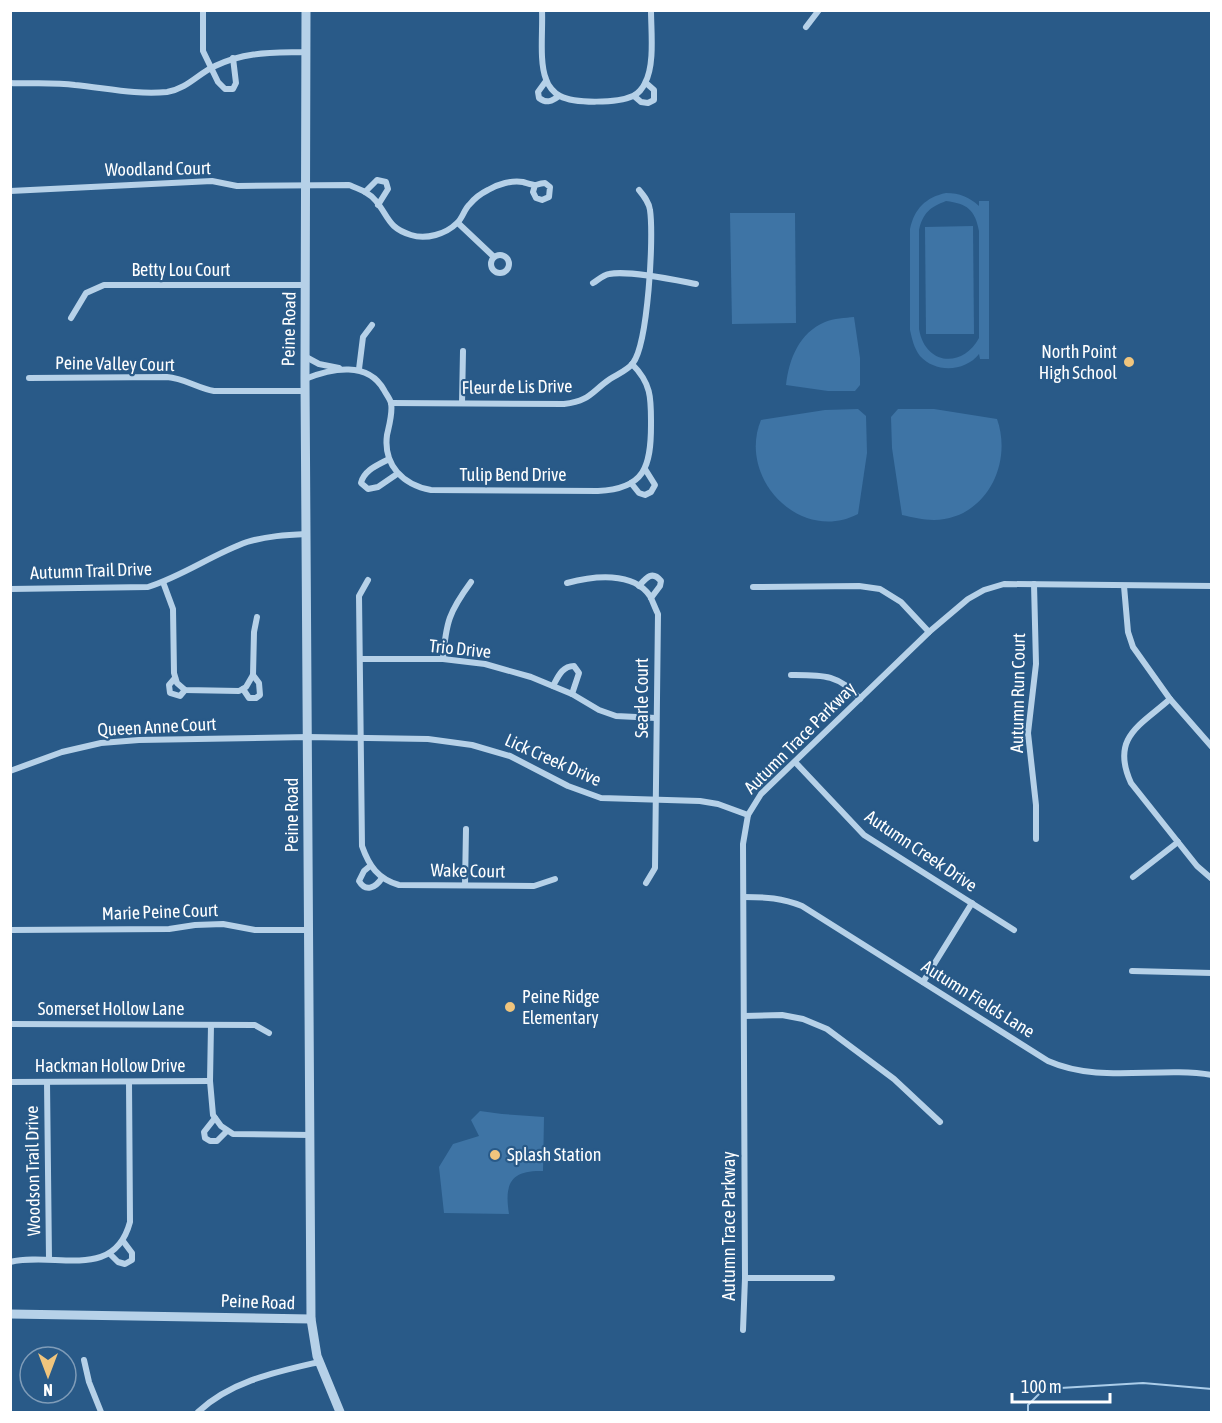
<svg xmlns="http://www.w3.org/2000/svg" width="1222" height="1423" font-family="'Asap Condensed',sans-serif">
<style>
.green{fill:#3e74a5;fill-rule:evenodd}
.lines{fill:none;stroke-linecap:round;stroke-linejoin:round}
.stream{stroke:#abcde9;stroke-width:2}
.minor{stroke:#b6d1e8;stroke-width:6}
.tertiary{stroke:#b6d1e8;stroke-width:9}
.poi-dot{fill:#f0c57d;stroke:#295a88;stroke-width:2}
.labels{text-anchor:middle;stroke-width:4.5;stroke-linejoin:round;paint-order:stroke}
.street-label{font-size:18px;fill:#fff;stroke:#295a88}
.poi-label{font-size:18px;fill:#fff;stroke:#295a88;text-anchor:start}
</style>
<rect width="100%" height="100%" fill="#295a88"/>
<g class="green">
<path d="M 946,193 C 960,193 969,197 979,206 L 979,201 L 989,201 L 989,359 L 980,359 L 979,354 C 965,372 935,373 920,356 C 914,348 912,339 910,330 L 910,229 C 914,209 926,197 946,193 ZM 946,201 C 967,204 975,209 979,231 L 979,338 C 962,369 925,365 919,329 L 919,230 C 923,213 930,207 946,201 Z"/>
<polygon points="730,213 795,213 796,323 732,324"/>
<polygon points="973,226 974,334 926,334 925,227"/>
<path d="M 854,317 L 860,358 L 860,385 L 855,391 L 828,391 L 786,385 C 789,359 799,333 825,322 C 834,318 845,318 854,317 Z"/>
<path d="M 858,409 L 866,416 L 867,453 L 858,514 C 800,544 737,478 761,420 L 825,410 Z"/>
<path d="M 898,409 L 934,409 L 997,419 C 1013,464 986,519 934,520 C 923,520 912,517 902,515 L 892,448 L 891,417 Z"/>
<path d="M 480,1111 L 502,1114 L 544,1117 L 543,1171 C 511,1170 504,1183 509,1214 L 444,1213 L 439,1167 L 453,1144 L 479,1136 L 471,1120 Z"/>
</g>
<g class="lines">
<polyline class="stream" points="1028,1412 1028,1405 1044,1389 1143,1383 1212,1389"/>
<g class="minor">
<polyline points="203,10 203,51 218,82 225,89 233,89 236,83 233,58"/>
<path d="M 542,10 C 543,30 539,62 546,79 C 548,86 554,93 560,96 C 575,104 618,103 633,96 C 638,94 643,88 645,83 C 655,65 651,31 651,10"/>
<polyline points="806,27 819,10"/>
<path d="M 546,81 L 538,92 L 539,98 C 547,104 552,101 559,96"/>
<path d="M 10,83 C 32,84 54,82 75,85 C 106,88 136,95 167,92 C 187,89 199,73 215,66 C 247,51 272,53 306,52"/>
<polyline points="634,96 641,102 648,103 654,100 654,90 646,83"/>
<path d="M 10,191 L 212,181 L 237,186 L 349,185 C 359,189 369,192 376,201 C 389,217 388,228 411,235 C 426,240 446,234 457,223 C 463,218 464,209 470,204 C 474,199 482,193 488,190 C 498,184 512,180 523,182 C 527,183 532,185 536,185 C 539,184 542,183 545,183 L 550,187 L 549,197 L 542,200 L 536,198 L 533,192 L 535,185"/>
<polyline points="365,192 377,180 386,182 388,189 378,205"/>
<polyline points="458,223 494,257"/>
<circle cx="500" cy="264" r="9"/>
<path d="M 593,283 C 598,280 603,275 609,274 C 629,270 675,280 696,284"/>
<polyline points="71,318 86,293 104,285 306,285"/>
<polyline points="306,357 319,364 339,368"/>
<polyline points="359,369 363,337 372,325"/>
<path d="M 29,378 L 167,377 C 184,378 197,388 214,391 L 306,391"/>
<path d="M 305,379 C 332,368 368,361 384,390 C 386,394 390,399 391,403 C 393,412 389,426 387,435 C 383,465 403,485 431,490 L 598,491 C 645,489 651,466 651,425 C 651,399 652,384 632,364"/>
<path d="M 391,403 L 564,404 C 590,401 591,392 610,379 C 618,374 628,370 633,363 C 648,343 654,237 650,210 C 649,202 644,196 639,190"/>
<polyline points="462,403 463,351"/>
<path d="M 389,459 C 378,465 364,470 361,483 L 368,489 L 378,487 L 397,474"/>
<polyline points="631,483 639,493 645,495 651,492 655,485 645,469"/>
<path d="M 368,580 L 359,596 L 362,846 C 369,866 378,879 399,885 L 534,886 L 555,879"/>
<polyline points="163,582 173,609 174,673 177,683 185,690 239,691 246,687 253,675 254,632 257,617"/>
<path d="M 567,583 C 593,576 633,571 650,596 C 653,602 655,608 658,614 L 655,868 L 646,883"/>
<polyline points="1034,584 1036,664 1028,733 1036,805 1036,839"/>
<path d="M 639,586 C 646,578 652,570 661,581 L 660,586 L 651,598"/>
<polyline points="1124,586 1128,632 1133,647 1170,699 1212,747"/>
<polyline points="753,587 859,586 880,589 901,602 929,632"/>
<path d="M 10,589 L 148,587 C 183,576 213,554 247,542 C 267,536 286,535 307,534"/>
<polyline points="360,659 443,659 485,664 531,677 572,694 599,710 616,716 656,718"/>
<path d="M 443,659 C 446,622 449,612 471,582"/>
<path d="M 791,675 C 822,675 839,674 860,699"/>
<polyline points="175,678 169,685 170,693 180,696 185,690"/>
<path d="M 553,686 C 558,677 562,666 574,666 L 579,673 L 572,694"/>
<polyline points="243,689 249,698 256,698 260,695 259,683 253,675"/>
<path d="M 1170,699 C 1141,725 1110,737 1131,783 L 1197,866 L 1212,879"/>
<polyline points="795,762 864,835 1014,930"/>
<polyline points="10,771 62,752 101,743 139,740 308,737 428,739 472,745 510,756 568,786 601,798 700,801 718,804 748,815"/>
<path d="M 370,866 L 364,871 L 359,881 C 366,893 376,887 382,878"/>
<polyline points="1133,877 1178,842"/>
<polyline points="465,885 466,829"/>
<path d="M 744,897 C 766,897 782,898 802,906 L 1048,1061 C 1100,1084 1157,1066 1212,1075"/>
<polyline points="10,930 169,929 195,925 223,924 255,930 309,930"/>
<polyline points="1132,971 1212,973"/>
<polyline points="923,982 972,903"/>
<polyline points="744,1016 782,1015 803,1019 827,1029 894,1079 940,1122"/>
<polyline points="10,1024 255,1025 269,1033"/>
<polyline points="211,1025 210,1081 213,1115 221,1126 233,1134 311,1135"/>
<polyline points="10,1082 210,1081"/>
<polyline points="47,1082 49,1259"/>
<polyline points="215,1118 204,1132 205,1138 210,1141 217,1141 227,1131"/>
<polyline points="110,1254 118,1262 125,1264 132,1260 132,1253 123,1241"/>
<path d="M 10,1262 C 55,1251 114,1282 130,1222 L 129,1082"/>
<polyline points="745,1278 832,1278"/>
<polyline points="743,1330 745,1278 743,844 748,815 761,794 929,632 968,599 984,590 1004,584 1212,586"/>
<polyline points="84,1360 89,1382 101,1412"/>
<path d="M 198,1412 C 231,1381 276,1372 319,1362"/>
</g>
<g class="tertiary">
<polyline points="306,10 305,379 311,1319 317,1356 340,1412"/>
<polyline points="10,1314 311,1319"/>
</g>
</g>
<g class="poi-dot">
<circle cx="1129" cy="362" r="6"/>
<circle cx="510" cy="1007" r="6"/>
<circle cx="495" cy="1155" r="6"/>
</g>
<g class="labels">
<g class="street-label">
<text transform="translate(158 169) rotate(-1)" y="6">Woodland Court</text>
<text x="181" y="276">Betty Lou Court</text>
<text transform="translate(289 329) rotate(-89)" y="6">Peine Road</text>
<text transform="translate(115 364) rotate(1)" y="6">Peine Valley Court</text>
<text transform="translate(517 387) rotate(-1)" y="6">Fleur de Lis Drive</text>
<text x="513" y="481">Tulip Bend Drive</text>
<text transform="translate(91 571) rotate(-2)" y="6">Autumn Trail Drive</text>
<text transform="translate(460 649) rotate(6)" y="6">Trio Drive</text>
<text transform="translate(1018 693) rotate(-89)" y="6">Autumn Run Court</text>
<text transform="translate(642 698) rotate(-90)" y="6">Searle Court</text>
<text transform="translate(157 727) rotate(-3)" y="6">Queen Anne Court</text>
<text transform="translate(800 738) rotate(-45)" y="6">Autumn Trace Parkway</text>
<text transform="translate(553 760) rotate(24)" y="6">Lick Creek Drive</text>
<text transform="translate(292 815) rotate(-90)" y="6">Peine Road</text>
<text transform="translate(921 851) rotate(34)" y="6">Autumn Creek Drive</text>
<text transform="translate(468 871) rotate(1)" y="6">Wake Court</text>
<text transform="translate(160 912) rotate(-2)" y="6">Marie Peine Court</text>
<text transform="translate(978 999) rotate(32)" y="6">Autumn Fields Lane</text>
<text x="111" y="1015">Somerset Hollow Lane</text>
<text x="110" y="1072">Hackman Hollow Drive</text>
<text transform="translate(33 1171) rotate(-91)" y="6">Woodson Trail Drive</text>
<text transform="translate(729 1226) rotate(-90)" y="6">Autumn Trace Parkway</text>
<text transform="translate(258 1302) rotate(2)" y="6">Peine Road</text>
</g>
<g class="poi-label">
<text x="1117" y="358" text-anchor="end">North Point<tspan x="1117" dy="21">High School</tspan></text>
<text x="522" y="1003">Peine Ridge<tspan x="522" dy="21">Elementary</tspan></text>
<text x="507" y="1161">Splash Station</text>
</g>
</g>
<rect width="1222" height="1423" fill="none" stroke="#ffffff" stroke-width="24"/>
<g transform="translate(48 1375) rotate(180)"><circle r="28" fill="#295a88" stroke="#7f9cb8" stroke-width="1.5"/>
<path d="M0-4.5L10 22L0 15L-10 22Z" fill="#f0c57d"/>
<text y="-9" font-size="16" font-weight="bold" text-anchor="middle" fill="#ffffff">N</text>
</g>
<path d="M1012 1393v9h98v-9" fill="none" stroke="#ffffff" stroke-width="3"/>
<text x="1021" y="1393" font-size="18" fill="#ffffff" stroke="#295a88" stroke-width="4.5" paint-order="stroke">100 m</text>
</svg>
